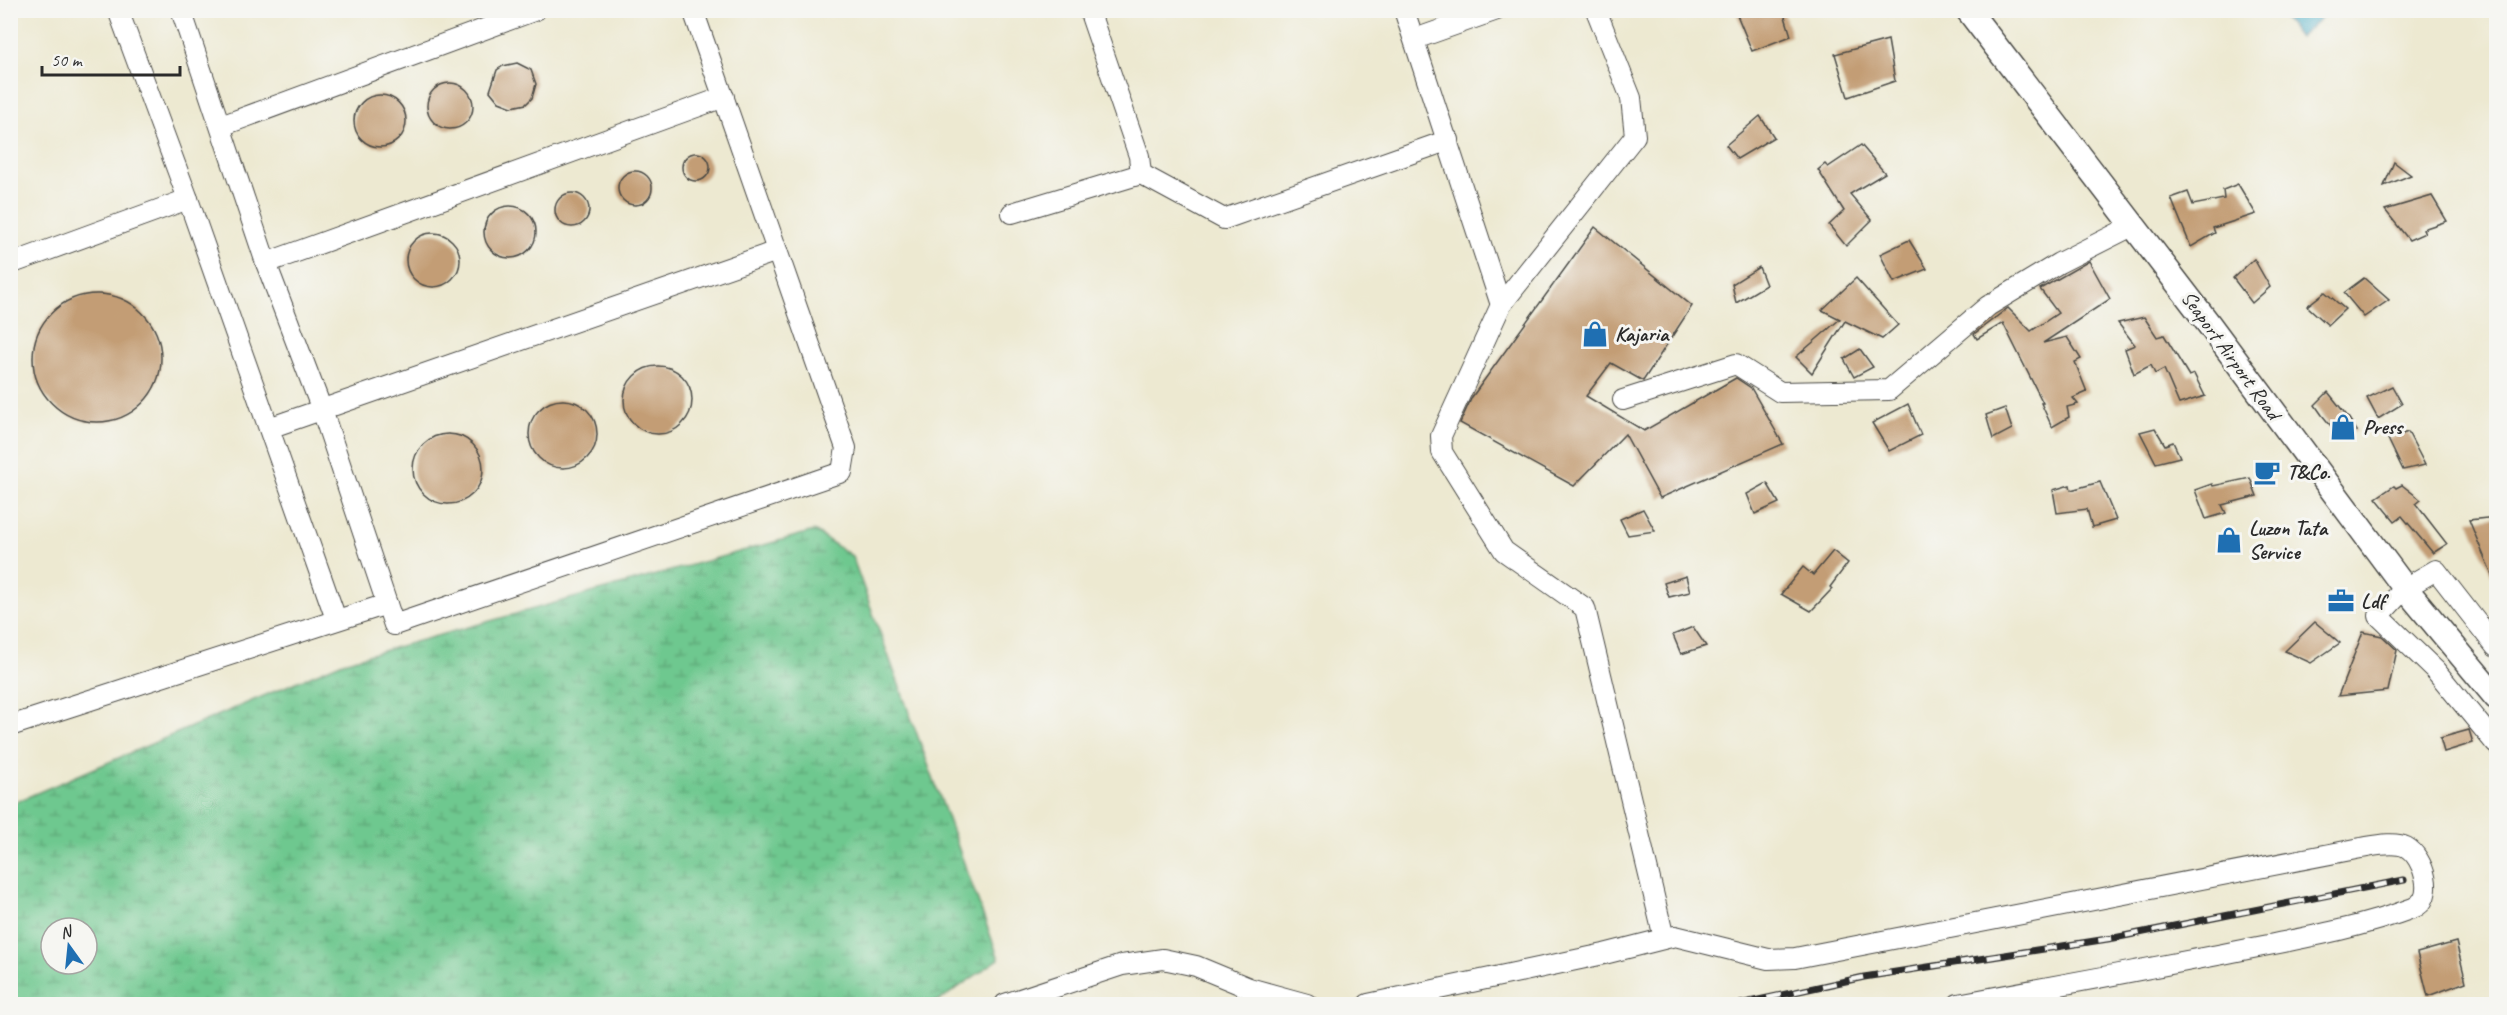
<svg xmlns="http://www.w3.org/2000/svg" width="2507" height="1015" font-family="Caveat,sans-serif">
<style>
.wetland{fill:url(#wetland-marsh);stroke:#4c7a5d;stroke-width:1.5;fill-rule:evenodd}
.water{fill:#44aac4;stroke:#386a78;stroke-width:1.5}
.building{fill:#c39d74}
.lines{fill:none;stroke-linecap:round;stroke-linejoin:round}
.minor-casing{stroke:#484844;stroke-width:22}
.major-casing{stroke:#484844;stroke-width:27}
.minor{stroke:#fff;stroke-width:20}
.major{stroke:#fff;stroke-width:24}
.rail-casing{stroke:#2b2b2b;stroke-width:7}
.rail{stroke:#f6f6f2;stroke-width:4.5;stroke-dasharray:14;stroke-linecap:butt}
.labels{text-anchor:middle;stroke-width:6;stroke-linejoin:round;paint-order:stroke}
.poi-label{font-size:21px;font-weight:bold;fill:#2b2b2b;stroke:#f6f6f2;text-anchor:start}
.street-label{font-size:21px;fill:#2b2b2b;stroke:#f6f6f2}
</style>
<defs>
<pattern id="wetland-marsh" width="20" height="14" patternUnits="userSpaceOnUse" patternTransform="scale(1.5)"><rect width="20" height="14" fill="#6ec88f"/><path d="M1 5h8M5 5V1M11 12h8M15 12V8" fill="none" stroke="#5ba375"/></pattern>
</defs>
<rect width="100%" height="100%" fill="#f6f6f2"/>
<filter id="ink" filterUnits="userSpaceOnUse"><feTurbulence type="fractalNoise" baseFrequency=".0167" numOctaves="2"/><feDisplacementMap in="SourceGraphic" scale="12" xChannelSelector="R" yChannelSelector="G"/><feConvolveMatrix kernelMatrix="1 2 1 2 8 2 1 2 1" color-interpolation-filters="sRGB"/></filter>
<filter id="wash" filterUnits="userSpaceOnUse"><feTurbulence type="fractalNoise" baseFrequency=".008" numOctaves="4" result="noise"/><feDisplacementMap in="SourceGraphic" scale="24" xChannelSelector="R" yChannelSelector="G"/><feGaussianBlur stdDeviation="1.35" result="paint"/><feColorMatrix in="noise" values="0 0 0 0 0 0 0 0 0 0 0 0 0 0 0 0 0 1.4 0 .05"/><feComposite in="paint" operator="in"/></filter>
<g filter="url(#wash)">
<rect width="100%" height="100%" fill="#ede9d1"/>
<path class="wetland" d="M 814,531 L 852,556 L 999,959 L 940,1000 L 925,1004 L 11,1004 L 11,804 L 343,662 ZM 51,928 L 87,928 L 87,964 L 51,964 Z"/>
<polygon class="water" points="2279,11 2328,11 2299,38"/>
<g id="blocks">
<g class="building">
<polygon points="1735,10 1783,10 1791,36 1752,51"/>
<polygon points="1888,40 1895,81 1848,97 1835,54"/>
<polygon points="517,63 531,70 536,84 532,98 526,104 512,107 499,102 490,91 497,70 503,66"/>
<circle cx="450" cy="106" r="23"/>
<circle cx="380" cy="121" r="26"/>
<polygon points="1760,116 1774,137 1737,159 1726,145"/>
<polygon points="1861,145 1885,173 1850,194 1872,220 1846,246 1829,225 1844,211 1818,170 1825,164 1828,167"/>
<circle cx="696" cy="167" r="14"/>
<polygon points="2394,162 2411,175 2384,186"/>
<circle cx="635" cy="188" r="17"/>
<polygon points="2238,184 2256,214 2213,228 2215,233 2191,247 2171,198 2188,192 2193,205 2224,199 2223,190"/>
<circle cx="572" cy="210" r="17"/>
<polygon points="2432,196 2447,221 2423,229 2425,233 2409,240 2385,210"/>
<circle cx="510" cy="232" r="26"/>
<polygon points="1595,227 1692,306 1643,381 1611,363 1586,396 1644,431 1736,378 1751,388 1783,444 1660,498 1625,434 1574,486 1460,423 1472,397"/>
<circle cx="433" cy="260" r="27"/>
<polygon points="1909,240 1927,269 1894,282 1880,254"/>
<polygon points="2254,259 2270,287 2252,303 2233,278"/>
<polygon points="2089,261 2110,299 2043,343 2067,337 2081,359 2075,362 2087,392 2073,398 2078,404 2067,407 2069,417 2052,427 2041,403 2043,403 2003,323 1977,339 1974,334 2008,308 2031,331 2058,313 2040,289"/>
<polygon points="1759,267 1766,285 1736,303 1732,284"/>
<polygon points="1856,278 1898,325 1882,339 1845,321 1812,373 1796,357 1840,319 1822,310"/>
<polygon points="2364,278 2389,300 2364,317 2344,293"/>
<polygon points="2325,292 2345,309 2328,325 2307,306"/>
<circle cx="97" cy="358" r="64"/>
<polygon points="2144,317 2157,337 2164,335 2189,376 2194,374 2205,396 2179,404 2164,369 2155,374 2151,365 2134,374 2125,349 2135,345 2118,323"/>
<polygon points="1860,349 1873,367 1854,377 1844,359"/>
<circle cx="658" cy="400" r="34"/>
<polygon points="2392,386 2402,404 2378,419 2367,398"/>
<polygon points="2328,392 2348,417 2357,431 2339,436 2322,415 2315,405"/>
<circle cx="563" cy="434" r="34"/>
<polygon points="1908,404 1921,435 1889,451 1872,423"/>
<polygon points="2005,408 2012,429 1993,439 1986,415"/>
<polygon points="2155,428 2165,445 2173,442 2180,457 2156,463 2140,432"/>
<polygon points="2408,432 2425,465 2403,470 2388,439"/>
<circle cx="448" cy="469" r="35"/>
<polygon points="2250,478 2257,496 2222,505 2226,513 2206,519 2195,490 2212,484 2213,486"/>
<polygon points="2100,482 2116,520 2092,527 2087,509 2057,513 2053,490 2070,485 2071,490"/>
<polygon points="1767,483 1779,503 1755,514 1747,494"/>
<polygon points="2402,485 2421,500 2416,504 2447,544 2433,553 2402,516 2395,521 2376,498 2394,486 2396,488"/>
<polygon points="1643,509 1655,531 1628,535 1620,519"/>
<polygon points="2496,517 2496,582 2495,583 2469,520"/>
<polygon points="1833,551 1848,563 1830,587 1832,589 1811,611 1781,594 1803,567 1813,575"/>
<polygon points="1686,576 1690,592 1669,597 1664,583"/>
<polygon points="2315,622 2340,643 2311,663 2285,651"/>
<polygon points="1693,627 1706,646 1681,654 1673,635"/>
<polygon points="2363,632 2382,636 2397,650 2388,691 2338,696"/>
<polygon points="2469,730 2473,743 2444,752 2440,738"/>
<polygon points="2456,942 2466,982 2428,996 2417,953"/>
</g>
</g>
</g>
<g filter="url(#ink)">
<use href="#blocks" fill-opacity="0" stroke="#484844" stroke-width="1.5"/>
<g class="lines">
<g class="minor-casing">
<g id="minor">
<polyline points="118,10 188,199 336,619"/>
<polyline points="181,10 266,263 322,410 394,625 842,472 846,448 693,10"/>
<polyline points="1089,10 1139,156 1141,174"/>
<polyline points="1404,10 1501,305"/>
<polyline points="1596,10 1631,98 1635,136 1501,305 1441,436 1442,452 1504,551 1585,608 1664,938"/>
<polyline points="1415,39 1497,10"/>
<polyline points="221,126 536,10"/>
<polyline points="1012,213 1141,174 1224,219 1449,140"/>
<polyline points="266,263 724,97"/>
<polyline points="10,264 188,199"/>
<polyline points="1623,400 1736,364 1780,392 1889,390 1988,306 2059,263 2134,225"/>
<polyline points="269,428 777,251"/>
<polyline points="2496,647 2436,570 2405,588 2379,616 2436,671 2496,744"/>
<polyline points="10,726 387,604"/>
<polyline points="1005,1004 1122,965 1163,959 1196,966 1249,988 1307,1004"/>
<path d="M 1368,1004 L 1604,954 L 1675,936 L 1768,959 L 1795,958 L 2361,848 C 2374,846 2394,841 2406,847 C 2424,857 2437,899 2413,908 C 2352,931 2286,941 2223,954 C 2135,971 2046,988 1958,1004"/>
</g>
</g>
<g class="major-casing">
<polyline id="major" points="1968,10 2208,323 2405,588 2496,697"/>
</g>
<use href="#minor" class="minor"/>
<use href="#major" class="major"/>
<g class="rail-casing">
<polyline id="rail" points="1740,1004 1864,977 2114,938 2404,880"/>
</g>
<use href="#rail" class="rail"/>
</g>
</g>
<defs>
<g id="shop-bare" transform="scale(2.07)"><path d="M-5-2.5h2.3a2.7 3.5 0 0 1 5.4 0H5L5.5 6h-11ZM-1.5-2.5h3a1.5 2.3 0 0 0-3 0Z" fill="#1f6fb2" stroke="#f6f6f2" stroke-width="2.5" paint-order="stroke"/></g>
<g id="cafe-bare" transform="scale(2.07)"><path d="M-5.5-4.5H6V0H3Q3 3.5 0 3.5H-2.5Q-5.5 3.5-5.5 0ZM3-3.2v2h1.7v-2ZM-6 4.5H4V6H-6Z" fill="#1f6fb2" stroke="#f6f6f2" stroke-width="2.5" paint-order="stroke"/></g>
<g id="office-bare" transform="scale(2.07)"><path d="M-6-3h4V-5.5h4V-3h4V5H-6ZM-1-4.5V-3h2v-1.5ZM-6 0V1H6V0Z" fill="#1f6fb2" stroke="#f6f6f2" stroke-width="2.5" paint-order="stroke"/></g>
</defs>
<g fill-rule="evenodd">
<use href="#shop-bare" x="1595" y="334"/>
<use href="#shop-bare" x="2343" y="427"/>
<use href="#cafe-bare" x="2267" y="472"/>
<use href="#shop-bare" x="2229" y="540"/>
<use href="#office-bare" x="2341" y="601"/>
</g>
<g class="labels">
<g class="poi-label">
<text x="1615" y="341">Kajaria</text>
<text x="2363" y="434">Press</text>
<text x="2287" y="479">T&amp;Co.</text>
<text x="2249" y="535">Luzon Tata<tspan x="2249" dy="24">Service</tspan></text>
<text x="2361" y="608">Ldf</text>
</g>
<g class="street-label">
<text transform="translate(2231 355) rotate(54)" y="7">Seaport Airport Road</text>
</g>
</g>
<rect width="2507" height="1015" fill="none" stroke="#f6f6f2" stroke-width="36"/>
<g transform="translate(69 946) rotate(345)"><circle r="28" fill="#f6f6f2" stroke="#a5a5a2" stroke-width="1.5"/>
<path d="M0-4.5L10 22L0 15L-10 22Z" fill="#1f6fb2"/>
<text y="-9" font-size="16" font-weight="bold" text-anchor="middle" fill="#2b2b2b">N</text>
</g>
<path d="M42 66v9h138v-9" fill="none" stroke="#2b2b2b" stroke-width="3"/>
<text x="51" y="66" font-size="18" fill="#2b2b2b" stroke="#f6f6f2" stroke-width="4.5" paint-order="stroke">50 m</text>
</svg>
